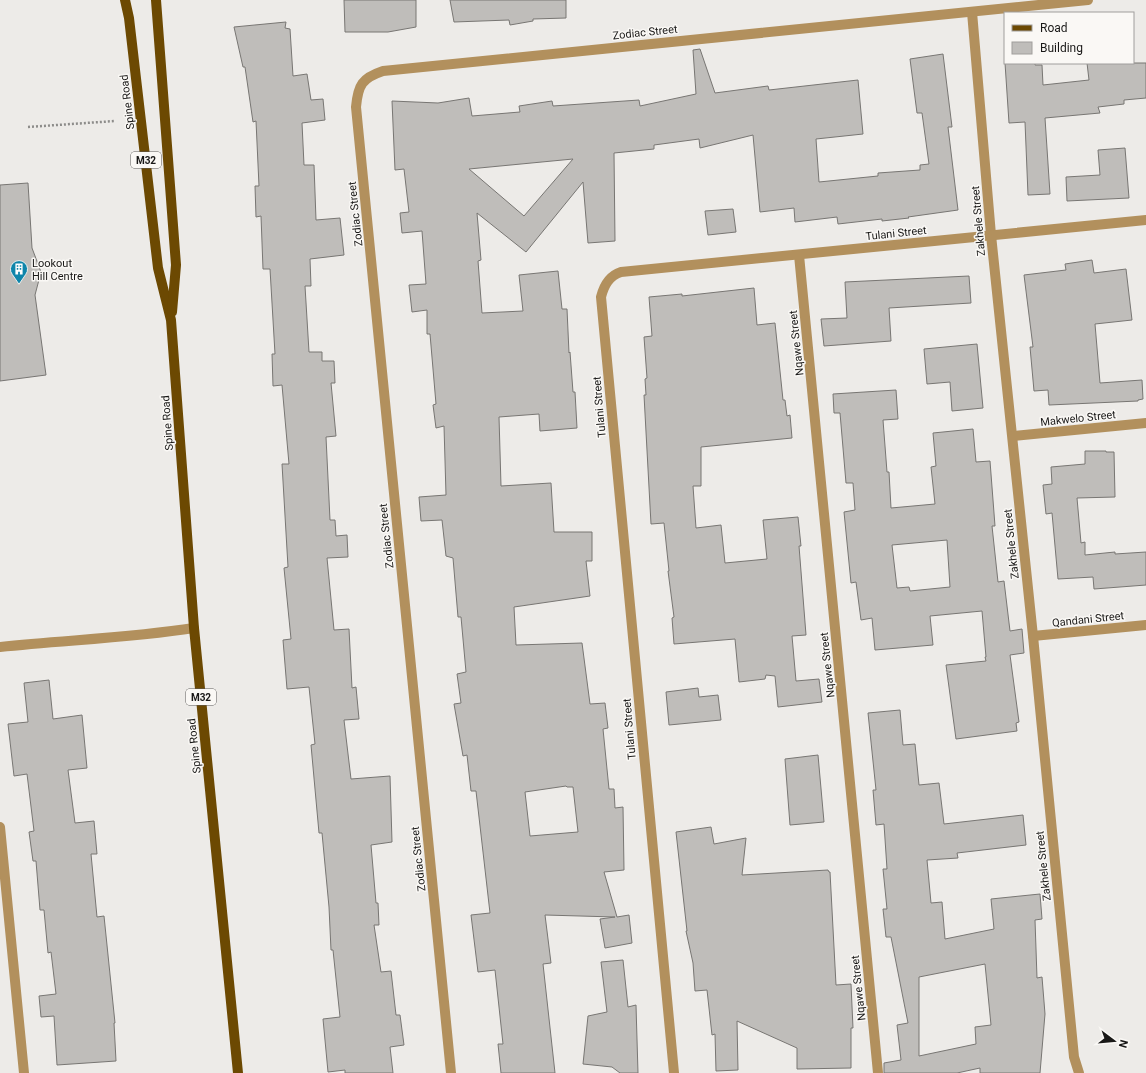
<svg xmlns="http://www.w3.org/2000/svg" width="1146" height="1073" font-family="Roboto,sans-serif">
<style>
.building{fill:#bfbdba;stroke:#787673;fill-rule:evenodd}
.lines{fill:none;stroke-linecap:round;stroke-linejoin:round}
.path{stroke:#8d8c8a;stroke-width:2.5;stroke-dasharray:2 2;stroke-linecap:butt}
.minor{stroke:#b2905d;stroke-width:10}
.primary{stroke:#6c4902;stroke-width:10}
.labels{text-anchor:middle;stroke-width:3;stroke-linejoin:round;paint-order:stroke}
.shield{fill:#faf8f5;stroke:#5c5b5a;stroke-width:1}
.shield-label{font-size:10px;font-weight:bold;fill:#191817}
.street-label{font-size:11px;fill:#191817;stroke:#faf8f5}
.poi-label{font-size:11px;fill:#191817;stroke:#faf8f5;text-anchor:start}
</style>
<rect width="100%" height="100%" fill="#edebe8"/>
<g class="building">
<polygon points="344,0 416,0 416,27 388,32 345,32"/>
<polygon points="450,0 566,0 566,18 533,19 533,21 510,25 509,20 454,22"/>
<polygon points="286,22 285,28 290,29 293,76 307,74 311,100 323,99 325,120 302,123 304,165 314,165 316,220 340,218 344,255 310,259 311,286 305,286 309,352 322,352 322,361 334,361 335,383 331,383 336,436 326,437 330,520 335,520 336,536 347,535 348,557 327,558 334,630 349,629 352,688 356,687 359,719 344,720 351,779 390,776 392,842 371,845 376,903 378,903 379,925 374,925 381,972 391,971 396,1015 400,1015 404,1045 390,1047 393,1073 345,1073 345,1070 328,1072 323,1019 340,1017 333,950 331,950 329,907 322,833 319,833 311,745 315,744 309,687 287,689 283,640 291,639 284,568 288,567 282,464 289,464 282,385 273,386 272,354 275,354 270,269 263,269 261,216 256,217 255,186 259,186 256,121 253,122 245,67 243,67 234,27"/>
<path d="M 700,49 L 715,93 L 768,86 L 769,90 L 858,80 L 863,134 L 816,139 L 819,182 L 878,176 L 878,173 L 920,170 L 920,165 L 929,164 L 922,113 L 917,113 L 910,59 L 943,54 L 952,127 L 948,127 L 958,210 L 908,217 L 909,218 L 882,221 L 882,219 L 838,224 L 837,217 L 795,222 L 794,208 L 760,212 L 753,135 L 700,148 L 699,139 L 654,145 L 654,149 L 614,153 L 615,241 L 588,243 L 583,182 L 526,252 L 477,213 L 481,260 L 478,261 L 482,313 L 523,311 L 519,275 L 558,271 L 562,309 L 567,309 L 569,353 L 570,352 L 573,392 L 575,392 L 577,428 L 540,431 L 539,414 L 499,417 L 501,486 L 551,483 L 554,532 L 592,532 L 592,561 L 586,561 L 590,596 L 514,607 L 516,645 L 582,643 L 590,704 L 605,703 L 608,728 L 603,729 L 609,789 L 614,789 L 615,808 L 623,807 L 624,870 L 604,872 L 617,917 L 629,915 L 632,943 L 605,948 L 600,919 L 615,917 L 545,915 L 551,963 L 543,964 L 555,1073 L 501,1073 L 498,1044 L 503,1044 L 495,970 L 478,972 L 471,915 L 490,913 L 476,791 L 471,791 L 467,755 L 463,756 L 454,704 L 461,703 L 457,674 L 466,672 L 461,617 L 458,617 L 453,558 L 446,556 L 442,520 L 421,521 L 419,497 L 446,495 L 444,426 L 436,428 L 433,405 L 436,404 L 430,334 L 427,334 L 427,310 L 412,312 L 409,285 L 426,284 L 422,231 L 402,233 L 400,213 L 409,212 L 404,169 L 395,170 L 392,101 L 438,103 L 469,98 L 472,116 L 520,112 L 519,106 L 552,101 L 553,106 L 639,100 L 640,106 L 696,94 L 693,50 ZM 573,159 L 524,216 L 469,169 ZM 566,786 L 567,787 L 573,787 L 578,832 L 530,836 L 525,792 Z"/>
<polygon points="1005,63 1035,63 1035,65 1042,65 1043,85 1089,80 1087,63 1146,63 1146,98 1124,100 1124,104 1098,107 1100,113 1045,118 1050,194 1028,195 1025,122 1009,123"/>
<polygon points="1125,148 1129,198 1067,201 1066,177 1100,175 1098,150"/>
<polygon points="28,183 32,248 41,272 35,295 46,375 0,381 0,185"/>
<polygon points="733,209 736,232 708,235 705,211"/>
<polygon points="1092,260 1094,273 1126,269 1132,320 1095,324 1100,383 1142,380 1143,399 1138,400 1138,401 1049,405 1048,390 1034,391 1030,347 1033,347 1024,275 1066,270 1065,264"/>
<polygon points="969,276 971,303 889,308 891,341 824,346 821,319 847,318 845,282"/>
<polygon points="754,288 757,325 775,323 783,400 785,400 787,416 790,415 792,438 701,447 701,486 693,486 696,528 721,525 725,563 767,559 763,520 798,517 801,546 799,546 806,635 792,636 796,681 819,679 822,702 778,707 775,676 766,675 765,679 739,682 735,639 674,644 672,618 674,617 668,571 669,571 664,523 651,524 644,395 646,395 645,379 647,378 644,337 652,336 649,297 682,294 682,296"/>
<polygon points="977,344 983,408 952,411 950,382 927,384 924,349"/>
<path d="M 896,390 L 898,419 L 883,420 L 887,472 L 889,472 L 891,508 L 935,504 L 931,467 L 936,466 L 933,433 L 973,429 L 976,462 L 990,461 L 995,526 L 992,526 L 998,582 L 1004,581 L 1010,631 L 1022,629 L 1024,653 L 1010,655 L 1019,722 L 1016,723 L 1017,731 L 956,739 L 946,665 L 986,661 L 985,657 L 986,657 L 982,611 L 930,616 L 933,645 L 875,650 L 872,618 L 861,620 L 856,582 L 851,583 L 844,512 L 855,510 L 853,483 L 846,483 L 840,413 L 834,413 L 833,394 ZM 947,540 L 950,587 L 910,591 L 909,587 L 897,588 L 892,545 Z"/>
<polygon points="1085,451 1106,451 1106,452 1114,452 1115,497 1077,498 1081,543 1085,542 1085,555 1115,552 1115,554 1146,552 1146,585 1094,589 1093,577 1058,579 1052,513 1046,514 1043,485 1052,484 1051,467 1085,464"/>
<polygon points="49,680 53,719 82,715 87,768 68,770 75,823 94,821 97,854 91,854 97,917 104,916 115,1023 114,1023 116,1061 57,1065 54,1016 41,1017 39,996 56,994 51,952 48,953 44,910 40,910 36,861 33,861 29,832 34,831 27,774 14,776 8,724 28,722 24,683"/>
<polygon points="698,688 699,697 718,695 721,720 669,725 666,692"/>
<path d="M 900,710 L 903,745 L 915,744 L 919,785 L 939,783 L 944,824 L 1023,815 L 1026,845 L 957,853 L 958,858 L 927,860 L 931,903 L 942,902 L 945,939 L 994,929 L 991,899 L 1040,894 L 1042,919 L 1035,920 L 1037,978 L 1042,977 L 1045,1014 L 1040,1073 L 980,1073 L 980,1068 L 957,1073 L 884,1073 L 884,1063 L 901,1060 L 897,1025 L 908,1023 L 891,937 L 886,937 L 883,909 L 887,909 L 883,869 L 887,869 L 884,824 L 876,825 L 873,790 L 876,790 L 868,713 ZM 985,964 L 991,1025 L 975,1027 L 976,1044 L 919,1056 L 919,977 Z"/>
<polygon points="818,755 824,822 790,825 785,759"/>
<polygon points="711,827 714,844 746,838 742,875 828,870 829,872 830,872 836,985 851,984 853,1028 851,1028 851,1068 797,1069 797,1048 737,1021 738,1070 716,1071 715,1034 712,1035 707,990 695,991 693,963 686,931 687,931 676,832"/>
<polygon points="623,960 628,1007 636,1005 638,1073 620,1073 612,1067 583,1064 588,1016 607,1012 601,962"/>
</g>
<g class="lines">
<polyline class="path" points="28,127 115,121"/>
<g class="minor">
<polyline points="972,12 991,235 1033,636 1074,1057 1079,1073"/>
<polyline points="799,255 878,1073"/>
<polyline points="1013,436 1146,423"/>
<polyline points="1033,636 1146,625"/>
<path d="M 0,647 C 65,640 130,638 194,628"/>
<polyline points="0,827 24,1073"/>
<path d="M 451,1073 L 356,107 C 358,85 362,78 383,71 L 1088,0"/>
<path d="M 674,1073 L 601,297 C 604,285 609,276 621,272 L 1146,220"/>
</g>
<g class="primary">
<polyline points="125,0 129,18 158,268 171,320 194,628 238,1073"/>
<polyline points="156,0 176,265 172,312"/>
</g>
</g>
<defs>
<g id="building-pin" transform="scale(0.9)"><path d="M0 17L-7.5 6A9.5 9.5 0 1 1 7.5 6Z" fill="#0e85aa" stroke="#faf8f5"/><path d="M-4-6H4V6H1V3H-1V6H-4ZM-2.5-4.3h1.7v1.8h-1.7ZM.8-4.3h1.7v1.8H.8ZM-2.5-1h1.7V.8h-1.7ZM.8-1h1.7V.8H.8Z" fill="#fff"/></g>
</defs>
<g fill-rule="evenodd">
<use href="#building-pin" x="19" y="269"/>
</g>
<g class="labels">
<g class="shield">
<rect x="131" y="152" width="30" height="16" rx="3"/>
<rect x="186" y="689" width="30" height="16" rx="3"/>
</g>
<g class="shield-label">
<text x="146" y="164">M32</text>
<text x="201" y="701">M32</text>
</g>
<g class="street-label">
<text transform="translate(645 32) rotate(-6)" y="4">Zodiac Street</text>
<text transform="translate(127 102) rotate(-97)" y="4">Spine Road</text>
<text transform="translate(355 214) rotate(-96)" y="4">Zodiac Street</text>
<text transform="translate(978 221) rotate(-95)" y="4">Zakhele Street</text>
<text transform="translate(896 233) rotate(-6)" y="4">Tulani Street</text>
<text transform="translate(796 343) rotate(-96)" y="4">Nqawe Street</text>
<text transform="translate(599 407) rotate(-95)" y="4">Tulani Street</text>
<text transform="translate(1078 418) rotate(-6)" y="4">Makwelo Street</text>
<text transform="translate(167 423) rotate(-94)" y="4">Spine Road</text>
<text transform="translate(386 536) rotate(-96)" y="4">Zodiac Street</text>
<text transform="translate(1011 544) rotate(-96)" y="4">Zakhele Street</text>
<text transform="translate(1088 619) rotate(-6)" y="4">Qandani Street</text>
<text transform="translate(827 665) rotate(-96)" y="4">Nqawe Street</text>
<text transform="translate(629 729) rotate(-95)" y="4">Tulani Street</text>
<text transform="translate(194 746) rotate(-96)" y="4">Spine Road</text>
<text transform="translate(418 859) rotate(-96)" y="4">Zodiac Street</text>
<text transform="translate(1043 866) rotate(-96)" y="4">Zakhele Street</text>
<text transform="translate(858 988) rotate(-96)" y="4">Nqawe Street</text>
</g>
<g class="poi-label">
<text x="32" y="267">Lookout<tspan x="32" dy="13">Hill Centre</tspan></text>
</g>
</g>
<rect x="1004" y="12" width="130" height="52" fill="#faf8f5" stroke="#a09e9c"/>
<rect x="1012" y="25" width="20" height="6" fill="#6c4902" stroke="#a09e9c"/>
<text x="1040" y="32" font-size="12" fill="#191817">Road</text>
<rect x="1012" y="42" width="20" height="12" fill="#bfbdba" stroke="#a09e9c"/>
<text x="1040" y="52" font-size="12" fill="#191817">Building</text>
<g transform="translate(1114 1041) rotate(106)" stroke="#faf8f5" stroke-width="3" paint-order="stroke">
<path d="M0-3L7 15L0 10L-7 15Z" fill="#191817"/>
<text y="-6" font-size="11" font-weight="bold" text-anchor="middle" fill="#191817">N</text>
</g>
</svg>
